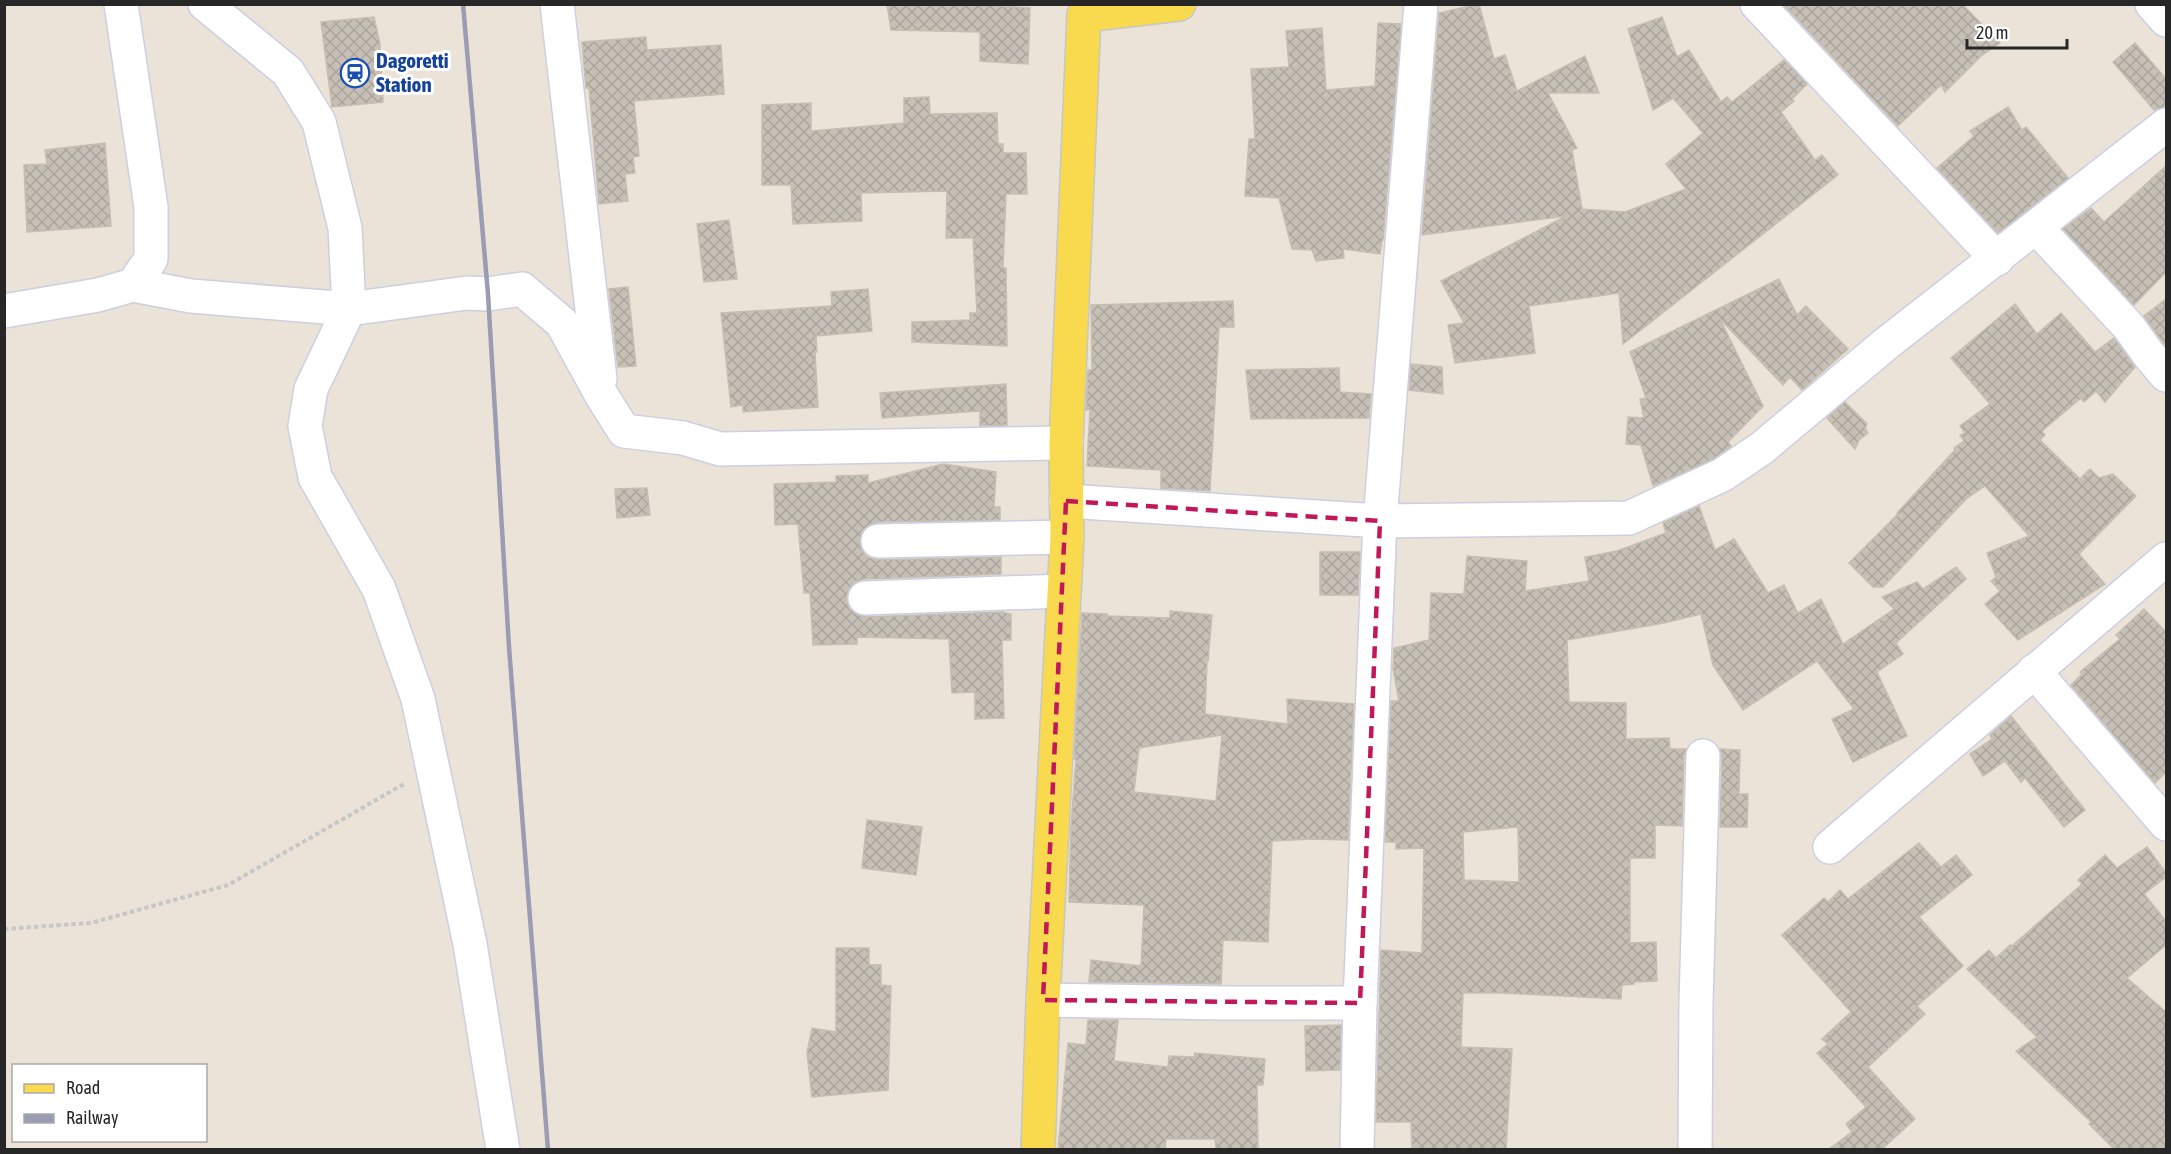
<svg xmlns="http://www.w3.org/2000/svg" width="2171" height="1154" font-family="'Asap Condensed',sans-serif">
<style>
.building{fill:url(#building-cross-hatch);stroke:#c6bfb1;stroke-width:1.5;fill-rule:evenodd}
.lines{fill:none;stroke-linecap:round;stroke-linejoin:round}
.minor-casing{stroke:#cccfe2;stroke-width:36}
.major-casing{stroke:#c7c7c7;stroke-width:36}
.path{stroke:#c7c7c7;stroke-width:4;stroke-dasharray:4.5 3;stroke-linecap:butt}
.minor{stroke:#fff;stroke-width:33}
.major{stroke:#f9d94e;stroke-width:33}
.rail{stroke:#9a9cb3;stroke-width:4.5}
.marked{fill:none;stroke:#c2185b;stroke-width:4.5;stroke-dasharray:12 8;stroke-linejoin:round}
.labels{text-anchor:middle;stroke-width:6;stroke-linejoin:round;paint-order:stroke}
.transit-label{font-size:21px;font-weight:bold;fill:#164399;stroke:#fff;text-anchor:start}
</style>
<defs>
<pattern id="building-cross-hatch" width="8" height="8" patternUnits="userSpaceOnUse" patternTransform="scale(1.5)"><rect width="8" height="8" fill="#c6c0b7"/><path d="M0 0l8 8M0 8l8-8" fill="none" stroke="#aaa59d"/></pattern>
</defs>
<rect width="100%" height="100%" fill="#ebe3d7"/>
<g class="building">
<polygon points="887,4 974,4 1030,8 1028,64 980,61 980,32 891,30"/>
<polygon points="1479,4 1494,59 1505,55 1517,91 1585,56 1599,93 1548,93 1577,148 1572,150 1582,209 1625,212 1686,189 1666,164 1703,133 1673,98 1653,110 1628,29 1662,17 1677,57 1689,50 1721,102 1727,97 1732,102 1784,60 1807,84 1792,99 1794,101 1781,112 1815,160 1822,155 1838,175 1623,344 1619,293 1529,306 1535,353 1455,363 1448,325 1464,323 1441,281 1566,216 1422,235 1439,13"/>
<polygon points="1783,4 1962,4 2000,43 1981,56 1945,92 1941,85 1898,126"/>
<polygon points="374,17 380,44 383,102 332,107 321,22"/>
<polygon points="1378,23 1401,24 1383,240 1382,240 1380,254 1343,249 1344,258 1316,261 1312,250 1292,249 1279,198 1245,196 1249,139 1255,139 1251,69 1289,67 1286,31 1322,28 1326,90 1375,86"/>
<polygon points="646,37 647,50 721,45 724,94 634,101 639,156 633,157 635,173 625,174 628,201 599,204 589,88 586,88 582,42"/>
<polygon points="2135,43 2166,79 2166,107 2154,110 2113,62"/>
<polygon points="929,97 930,114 997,113 998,144 1003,144 1003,153 1026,153 1027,194 1006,194 1003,268 1006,268 1007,346 912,342 912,322 970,320 970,313 977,313 973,238 946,238 947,191 861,193 862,221 793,224 791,185 762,185 762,105 811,103 811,131 904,123 904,98"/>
<polygon points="2008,107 2022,130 2026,127 2068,178 1998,233 1937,168 1974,136 1970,131"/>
<polygon points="105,143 111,226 27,232 24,165 47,164 45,150"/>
<polygon points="2166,166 2166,272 2134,305 2063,229 2091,208 2104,222"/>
<polygon points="729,220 737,279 704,282 697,224"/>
<polygon points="1779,279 1797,315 1806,306 1848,349 1802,390 1790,377 1783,385 1720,319 1763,406 1728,442 1731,446 1713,459 1653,486 1641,445 1626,444 1628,417 1644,418 1640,399 1646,398 1630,352"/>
<polygon points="628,287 636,366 618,367 609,289"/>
<polygon points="868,289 872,331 816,336 817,352 815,352 818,407 743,412 743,405 731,407 721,313 832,306 831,292"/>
<polygon points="2166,299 2166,342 2164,344 2144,316"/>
<polygon points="1233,301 1234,327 1219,327 1210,491 1161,488 1161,470 1087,466 1090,409 1086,410 1088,370 1092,370 1091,305"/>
<polygon points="2015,304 2037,334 2061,313 2095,352 2114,338 2135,367 2105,402 2096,391 2084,402 2081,398 2042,431 2045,435 2040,440 2080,479 2090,469 2099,478 2113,474 2136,496 2079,554 2105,584 2018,640 1985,604 2000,591 1991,581 1996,577 1987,553 2029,536 1985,486 1966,499 1883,587 1873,587 1849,563 1898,514 1897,513 1955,450 1954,448 1964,441 1960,435 1965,433 1960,426 1990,404 1951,358"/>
<polygon points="1411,364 1442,367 1443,394 1409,390"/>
<polygon points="1339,368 1340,392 1371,394 1369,418 1251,419 1246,370"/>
<polygon points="1006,384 1007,425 980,426 980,411 882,418 880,393"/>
<polygon points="1845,402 1867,424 1865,428 1868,433 1859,440 1855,449 1827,418"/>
<polygon points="943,464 996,472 994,507 1000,507 1000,520 877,522 869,525 862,531 859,541 862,550 868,557 878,560 1001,557 1001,574 864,579 856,582 849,589 846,599 849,608 856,614 866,617 1002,612 1011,614 1011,640 1002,640 1004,718 975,719 975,692 952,693 949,639 857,637 857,644 813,645 810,593 804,593 798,524 775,525 774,484 836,482 836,476 868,475 868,483"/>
<polygon points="647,488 650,515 617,518 615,489"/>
<path d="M 1699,506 L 1715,550 L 1734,539 L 1768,593 L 1784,585 L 1798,613 L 1821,599 L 1843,644 L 1894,609 L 1882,597 L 1917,582 L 1923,589 L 1956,567 L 1966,579 L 1896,643 L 1903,654 L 1877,672 L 1907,736 L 1853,762 L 1832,719 L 1854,709 L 1817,661 L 1743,710 L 1713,665 L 1701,614 L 1664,623 L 1567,640 L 1569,702 L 1626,703 L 1626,739 L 1669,738 L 1670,749 L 1686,749 L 1684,755 L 1682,826 L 1655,825 L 1655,858 L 1630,858 L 1630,943 L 1656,942 L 1657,981 L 1634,982 L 1634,984 L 1622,985 L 1621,999 L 1502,993 L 1463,993 L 1461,1047 L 1512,1049 L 1506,1149 L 1412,1149 L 1411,1122 L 1376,1122 L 1381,950 L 1422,953 L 1424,848 L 1396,849 L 1396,842 L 1385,842 L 1391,701 L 1399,701 L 1393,669 L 1394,648 L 1429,640 L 1431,593 L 1464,594 L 1467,556 L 1527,561 L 1525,591 L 1589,581 L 1585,557 L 1617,551 L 1666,533 L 1663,523 ZM 1518,827 L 1519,882 L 1464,880 L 1463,832 Z"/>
<polygon points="1320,552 1360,552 1358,595 1320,595"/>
<polygon points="2144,609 2166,632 2166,772 2155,783 2071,685 2082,674 2080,672 2120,639 2116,635"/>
<path d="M 1170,611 L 1212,615 L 1208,661 L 1207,661 L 1205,714 L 1288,724 L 1287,699 L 1354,704 L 1348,840 L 1311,839 L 1272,841 L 1268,942 L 1223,940 L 1221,984 L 1089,982 L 1091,960 L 1141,966 L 1144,905 L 1069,902 L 1071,826 L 1076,759 L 1074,759 L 1082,613 L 1107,614 L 1107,616 L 1170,618 ZM 1222,735 L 1216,801 L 1134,792 L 1139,748 Z"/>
<polygon points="2011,716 2085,810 2064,827 2025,778 2021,782 2005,761 1983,776 1970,754 1992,739 1990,735"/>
<polygon points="1720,749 1740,750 1739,794 1748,794 1747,827 1720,827 1722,757"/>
<polygon points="867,820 922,827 916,875 862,868"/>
<polygon points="1919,843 1941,867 1956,855 1972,875 1919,917 1963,966 1917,1006 1925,1014 1868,1067 1915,1119 1882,1149 1829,1149 1852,1132 1846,1124 1866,1107 1817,1053 1828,1044 1822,1039 1851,1012 1782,935 1824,898 1828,902 1840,890 1848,899"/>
<polygon points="2147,847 2166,873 2166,877 2144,894 2166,921 2166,945 2127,978 2166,1012 2166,1149 2114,1149 2089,1124 2091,1122 2016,1051 2037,1037 1967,969 1989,950 1996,958 2010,945 2012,946 2082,884 2078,880 2105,855 2117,868"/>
<polygon points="836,948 869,948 869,965 881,965 881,985 891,986 888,1090 812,1097 807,1053 812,1028 836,1032"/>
<polygon points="1088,1020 1118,1020 1114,1061 1168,1067 1169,1056 1194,1057 1195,1053 1265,1059 1263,1085 1257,1085 1258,1149 1216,1149 1215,1139 1166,1139 1165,1149 1058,1149 1068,1043 1086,1045"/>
<polygon points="1341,1025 1340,1070 1306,1071 1305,1026"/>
</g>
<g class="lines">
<g class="minor-casing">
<g id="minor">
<polyline points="205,4 288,72 319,122 345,228 349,309 311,389 305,426 315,477 379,589 418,699 470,944 503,1150"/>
<polyline points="557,4 600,379"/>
<polyline points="1757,4 1997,259"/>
<polyline points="2152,4 2166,20"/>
<polyline points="2036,227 2129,327 2149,355 2166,375"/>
<polyline points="133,285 191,296 349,309 467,293 488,294 522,289 562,323 602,396 624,431 683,438 720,449 1066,443"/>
<polyline points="4,311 98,295 133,285 151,259 151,207 121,4"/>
<polyline points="1066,501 1380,521 1629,518 1722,475 1762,448 1887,343 2166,125"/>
<polyline points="878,541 1067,537"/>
<polyline points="865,598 1063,591"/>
<polyline points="2034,671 2166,824"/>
<polyline points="1830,847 2166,559"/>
<polyline points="1043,1000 1224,1003 1360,1003"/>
<polyline points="1357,1150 1360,1003 1380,521 1421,4"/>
<polyline points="1695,1150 1696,1003 1703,756"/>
</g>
</g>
<g class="major-casing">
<polyline id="major" points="1038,1150 1043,1000 1067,537 1066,443 1084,15 1179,4"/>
</g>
<polyline class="path" points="4,929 91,923 228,885 404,784"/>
<use href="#minor" class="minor"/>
<use href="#major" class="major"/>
<polyline class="rail" points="463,4 488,294 509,647 548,1150"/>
</g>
<path class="marked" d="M 1066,501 L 1380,521 L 1360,1003 L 1043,1000 Z"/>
<defs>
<g id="station-ring" transform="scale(1.5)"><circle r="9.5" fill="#fff" stroke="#1a4fb4" stroke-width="1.5"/><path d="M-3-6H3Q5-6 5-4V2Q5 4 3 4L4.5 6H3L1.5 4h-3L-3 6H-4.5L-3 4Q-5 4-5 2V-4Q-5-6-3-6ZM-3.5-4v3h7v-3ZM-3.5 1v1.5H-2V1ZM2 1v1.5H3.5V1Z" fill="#1a4fb4"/></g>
</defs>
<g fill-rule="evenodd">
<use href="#station-ring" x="355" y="73"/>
</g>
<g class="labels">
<g class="transit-label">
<text x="376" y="68">Dagoretti<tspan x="376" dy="24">Station</tspan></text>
</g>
</g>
<rect width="2171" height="1154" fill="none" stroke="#272727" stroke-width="12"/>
<rect x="12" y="1064" width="195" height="78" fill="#ffffff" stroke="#a9a9a9" stroke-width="1.5"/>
<rect x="24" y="1084" width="30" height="9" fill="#f9d94e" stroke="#a9a9a9" stroke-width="1.5"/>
<text x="66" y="1094" font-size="18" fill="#272727">Road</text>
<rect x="24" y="1114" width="30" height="9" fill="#9a9cb3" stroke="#a9a9a9" stroke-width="1.5"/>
<text x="66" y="1124" font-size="18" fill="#272727">Railway</text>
<path d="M1967 39v9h100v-9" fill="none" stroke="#272727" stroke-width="3"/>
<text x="1976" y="39" font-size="18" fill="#272727" stroke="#ffffff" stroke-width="4.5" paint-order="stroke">20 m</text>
</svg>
